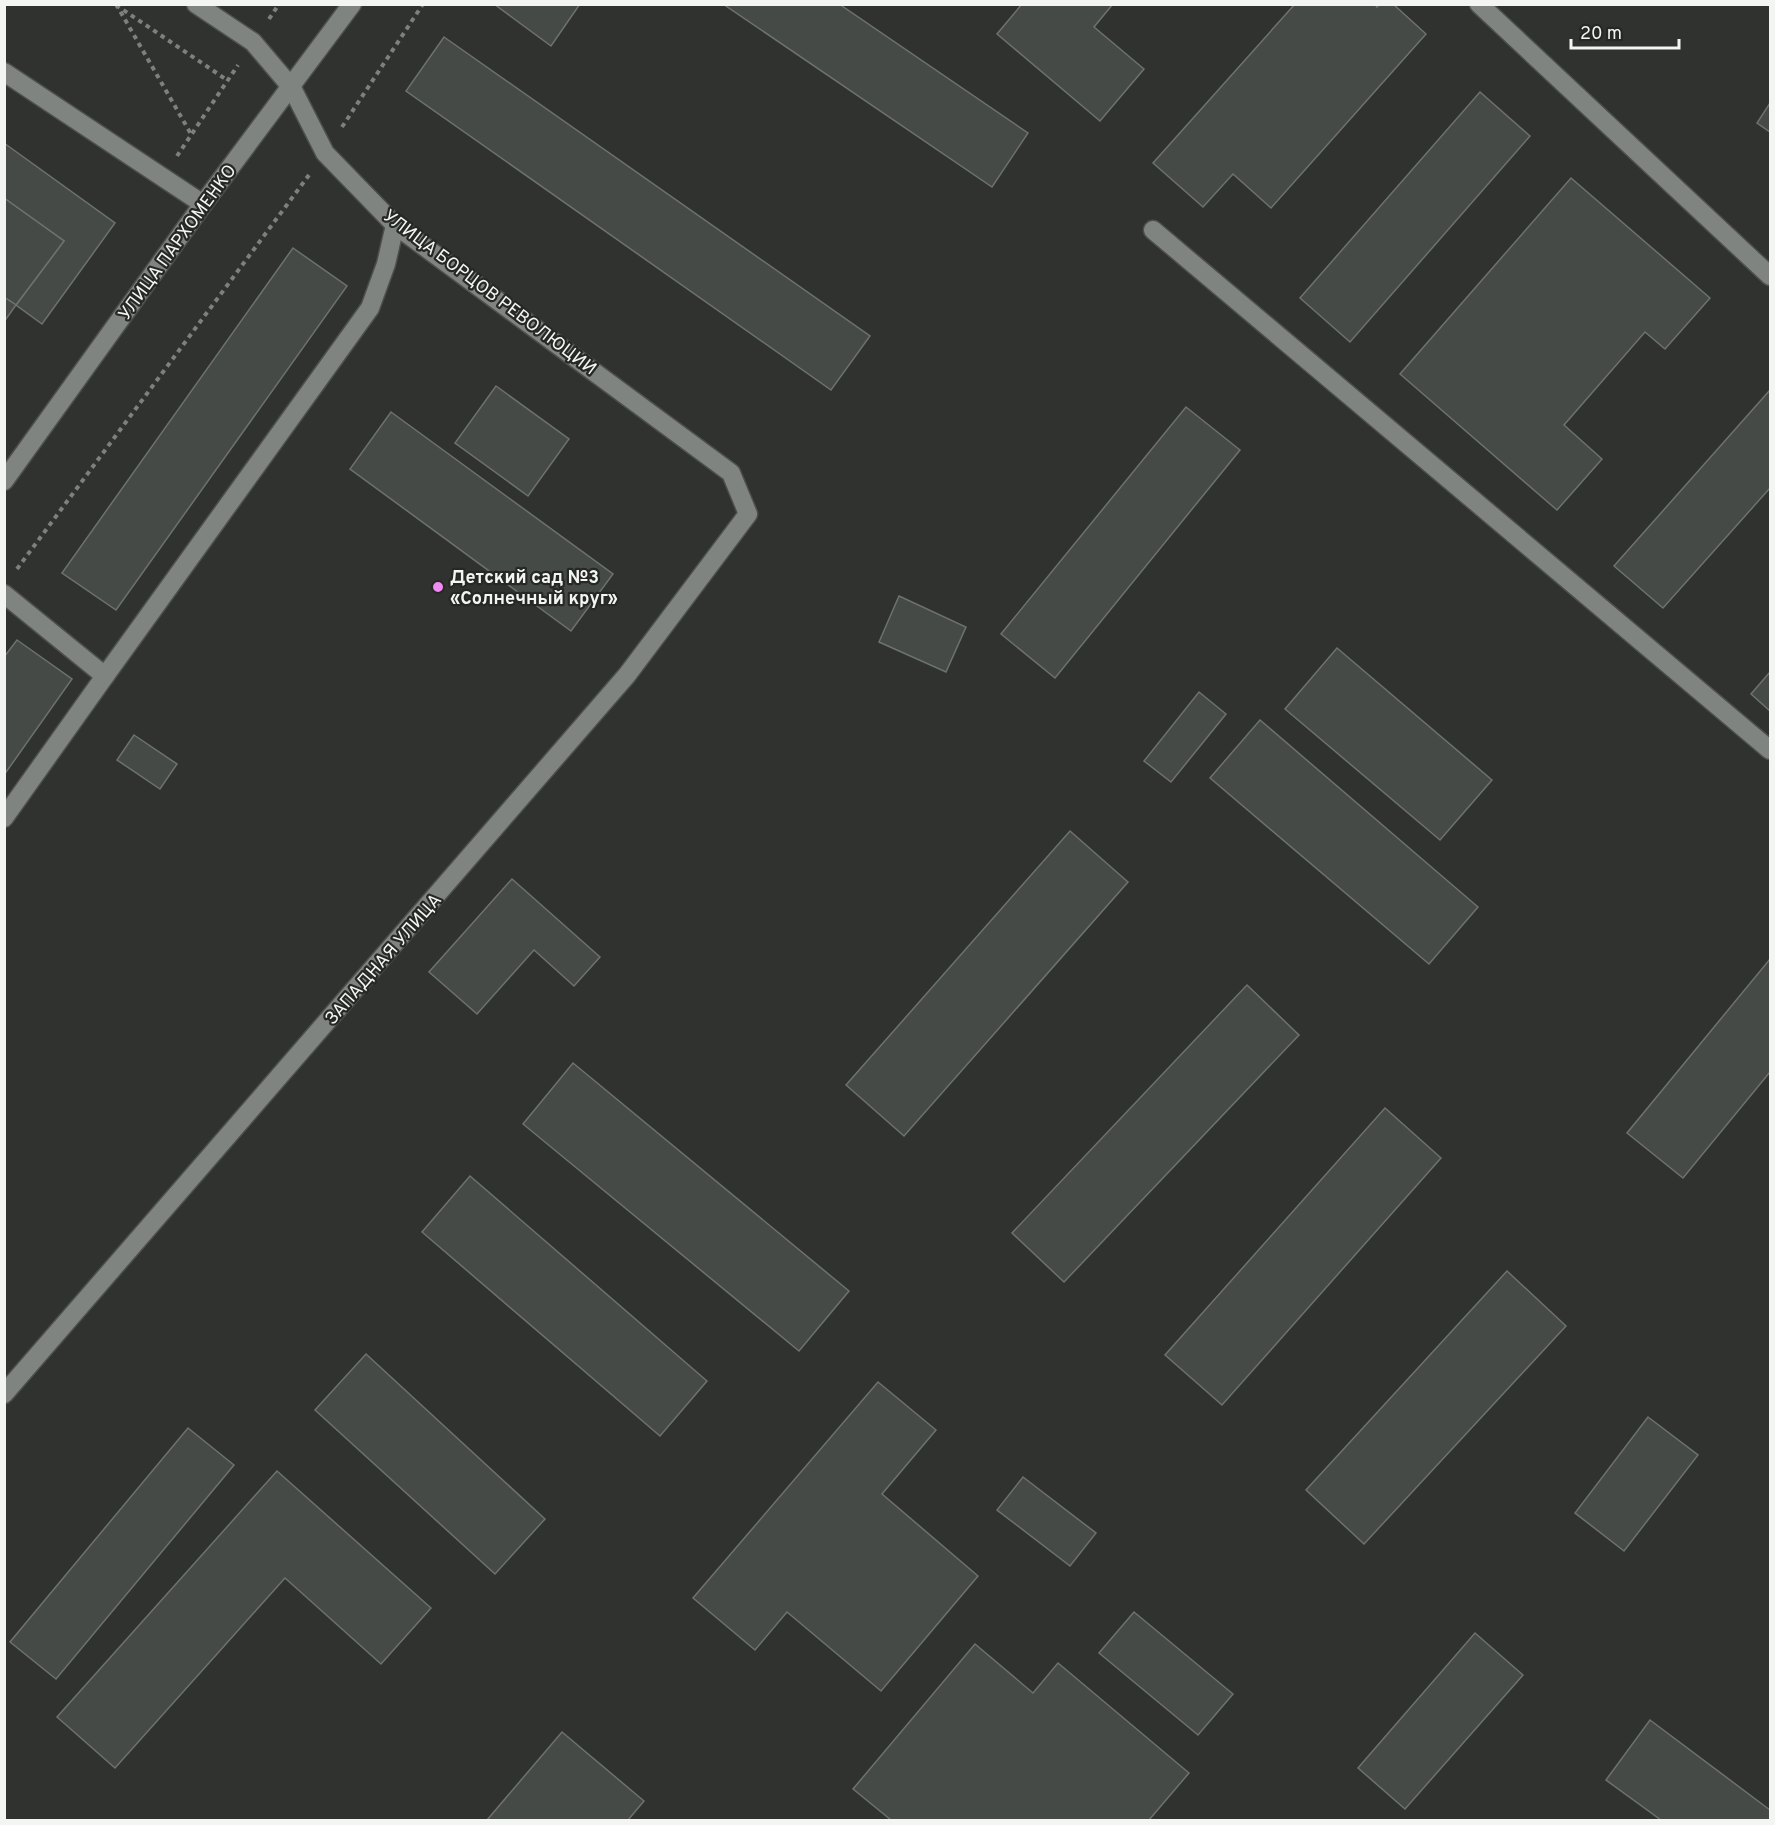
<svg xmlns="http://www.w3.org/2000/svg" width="1775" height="1825" font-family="Overpass,sans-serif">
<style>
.building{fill:#464a46;stroke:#6e726e;stroke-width:1.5}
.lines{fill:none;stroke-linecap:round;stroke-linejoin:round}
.minor-casing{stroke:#4c4f4c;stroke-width:21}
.path{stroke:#7d807d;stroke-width:4;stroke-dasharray:4.5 4.5;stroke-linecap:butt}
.minor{stroke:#808480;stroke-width:18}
.poi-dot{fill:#f28af3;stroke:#252825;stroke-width:2}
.labels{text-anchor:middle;stroke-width:4.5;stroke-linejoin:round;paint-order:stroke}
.street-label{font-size:18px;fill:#f2f5f2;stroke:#252825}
.poi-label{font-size:18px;font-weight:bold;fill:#f2f5f2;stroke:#252825;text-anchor:start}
</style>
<rect width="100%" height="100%" fill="#2f322f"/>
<g class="building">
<polygon points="494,4 580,4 551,46"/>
<polygon points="723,4 839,4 1028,133 992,187"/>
<polygon points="1022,4 1113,4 1094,27 1144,69 1100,121 997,34"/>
<polygon points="1295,4 1375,4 1377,7 1380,4 1393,4 1426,34 1271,208 1233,174 1203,207 1153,163"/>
<polygon points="444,37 870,336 831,390 406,91"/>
<polygon points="1480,92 1530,136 1350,342 1300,298"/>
<polygon points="1770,103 1770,132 1757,123"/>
<polygon points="4,143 115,223 42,324 16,305 64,241 4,198"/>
<polygon points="1571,178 1710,298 1665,349 1645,332 1564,425 1602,459 1557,510 1400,374"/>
<polygon points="4,198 64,241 16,305 4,297"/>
<polygon points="293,248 347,286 116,610 62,573"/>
<polygon points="4,297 16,305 4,322"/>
<polygon points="496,386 569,439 528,496 455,443"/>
<polygon points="1770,390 1770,488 1663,608 1614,566"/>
<polygon points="1186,407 1240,450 1055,678 1001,634"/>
<polygon points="391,412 613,574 571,631 350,469"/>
<polygon points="899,596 966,627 946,672 879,642"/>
<polygon points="17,640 72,679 4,775 4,657"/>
<polygon points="1337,648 1492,780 1440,840 1285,709"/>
<polygon points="1770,672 1770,711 1751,694"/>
<polygon points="1199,692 1226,714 1171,782 1144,761"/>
<polygon points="1260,720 1478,907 1429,964 1210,778"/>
<polygon points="134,735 177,764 160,789 117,760"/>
<polygon points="1070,831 1128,882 904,1136 846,1085"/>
<polygon points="512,879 600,957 574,986 534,950 477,1014 429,972"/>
<polygon points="1770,959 1770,1072 1683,1178 1627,1133"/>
<polygon points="1247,985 1299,1035 1064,1282 1012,1233"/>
<polygon points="573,1063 849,1291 799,1351 523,1124"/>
<polygon points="1385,1108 1441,1158 1222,1405 1165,1355"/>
<polygon points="470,1176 707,1381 660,1436 422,1232"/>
<polygon points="1507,1271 1566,1326 1364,1544 1306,1490"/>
<polygon points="366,1354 545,1519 495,1574 315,1410"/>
<polygon points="878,1382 936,1430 882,1494 978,1576 881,1691 787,1612 755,1650 693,1598"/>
<polygon points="1648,1417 1698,1455 1624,1551 1575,1513"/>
<polygon points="188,1428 234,1465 56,1679 10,1642"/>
<polygon points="277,1471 431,1608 381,1664 285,1578 115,1768 57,1717"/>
<polygon points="1023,1477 1096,1533 1070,1566 997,1510"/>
<polygon points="1134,1612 1233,1694 1198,1735 1099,1653"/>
<polygon points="1475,1633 1523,1675 1405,1809 1358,1768"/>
<polygon points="975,1644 1033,1693 1058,1663 1189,1773 1149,1820 891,1820 853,1789"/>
<polygon points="1650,1720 1770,1810 1770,1820 1661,1820 1606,1780"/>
<polygon points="562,1732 644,1801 628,1820 487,1820"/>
</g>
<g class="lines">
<g class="minor-casing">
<g id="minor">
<polyline points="1479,4 1770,276"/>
<polyline points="4,72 203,204"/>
<polyline points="1153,230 1770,750"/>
<polyline points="4,481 203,204 352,4"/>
<polyline points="4,594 105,676 4,818"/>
<polyline points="105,676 370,308 386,264 395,225"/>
<polyline points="4,1394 627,675 748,514 731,473 395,225 325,153 292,88 253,42 196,4"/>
</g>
</g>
<g class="path">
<polyline points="116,4 191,134"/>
<polyline points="116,5 227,80"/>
<polyline points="269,19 279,4"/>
<polyline points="342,127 423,4"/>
<polyline points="177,156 238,65"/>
<polyline points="17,569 309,175"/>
</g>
<use href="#minor" class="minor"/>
</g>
<circle class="poi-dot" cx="438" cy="587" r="6"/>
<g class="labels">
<g class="street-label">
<text transform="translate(177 242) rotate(-54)" y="6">УЛИЦА ПАРХОМЕНКО</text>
<text transform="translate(490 292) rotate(37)" y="6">УЛИЦА БОРЦОВ РЕВОЛЮЦИИ</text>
<text transform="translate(383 959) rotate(-49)" y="6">ЗАПАДНАЯ УЛИЦА</text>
</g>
<g class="poi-label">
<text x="450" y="583">Детский сад №3<tspan x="450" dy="21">«Солнечный круг»</tspan></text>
</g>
</g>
<rect width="1775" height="1825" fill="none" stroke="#f2f5f2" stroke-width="12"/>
<path d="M1571 39v9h108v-9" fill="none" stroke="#f2f5f2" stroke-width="3"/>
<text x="1580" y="39" font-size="18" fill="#f2f5f2" stroke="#252825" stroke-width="4.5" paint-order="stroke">20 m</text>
</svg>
